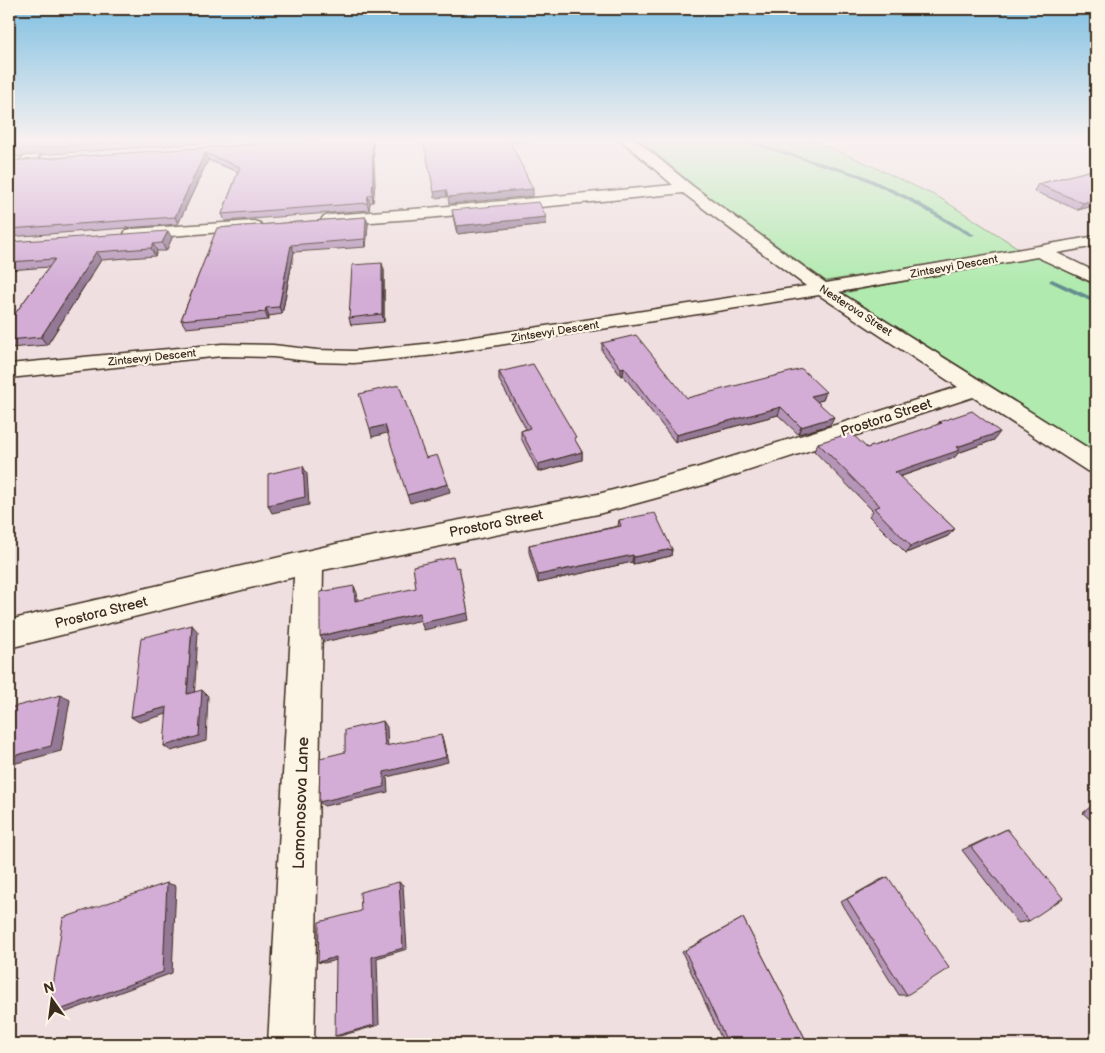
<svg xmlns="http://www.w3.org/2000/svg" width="1105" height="1053" font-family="'Balsamiq Sans',sans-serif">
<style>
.green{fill:#b0eaae;stroke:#768a66}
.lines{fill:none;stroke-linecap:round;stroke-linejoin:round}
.stream{fill:#658e8f;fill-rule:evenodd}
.minor-casing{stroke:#3b2a1e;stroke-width:3}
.minor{fill:#fcf5e5;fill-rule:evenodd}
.wall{fill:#b595b8;stroke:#3b2a1e}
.shaded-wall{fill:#947996;stroke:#3b2a1e}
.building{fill:#d3add6;stroke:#3b2a1e}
.labels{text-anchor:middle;stroke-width:4.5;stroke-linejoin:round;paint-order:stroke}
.far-street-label{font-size:11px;fill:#3b2a1e;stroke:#fcf5e5}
.street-label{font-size:14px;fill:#3b2a1e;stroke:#fcf5e5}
.near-street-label{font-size:16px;fill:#3b2a1e;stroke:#fcf5e5}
</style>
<rect width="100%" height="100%" fill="#f0dfe0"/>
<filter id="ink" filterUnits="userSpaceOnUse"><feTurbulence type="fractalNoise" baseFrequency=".02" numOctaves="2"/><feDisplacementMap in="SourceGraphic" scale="10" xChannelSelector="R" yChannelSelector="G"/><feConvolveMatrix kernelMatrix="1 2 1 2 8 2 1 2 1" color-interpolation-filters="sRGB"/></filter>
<g filter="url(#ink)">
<g class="green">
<polygon points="639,139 808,139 857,159 940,198 1020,249 826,281 696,187"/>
<polygon points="1037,257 1096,286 1096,452 843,293"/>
</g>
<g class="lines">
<g class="stream">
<polygon points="735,139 742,139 863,175 909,197 975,235 970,236 905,199 859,177"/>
<polygon points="1052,279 1096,299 1096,304 1050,282 1049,281"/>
</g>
<g class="minor-casing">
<g id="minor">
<polygon points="43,139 58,139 14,180 9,181 9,170"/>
<polygon points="620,139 635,139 691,185 826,283 1096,236 1096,246 1057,253 1096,272 1096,284 1037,257 839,292 1096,453 1096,474 1087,471 973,397 707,484 598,514 323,570 314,1044 268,1044 294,577 9,648 9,620 349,541 598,494 696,468 958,387 819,295 435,355 354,363 317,362 273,357 222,356 9,378 9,364 222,344 273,345 317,350 354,351 435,343 806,286 683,193 427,218 329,225 323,223 321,220 323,217 329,215 427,208 673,185"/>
<polygon points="254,221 260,223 262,226 260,229 132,239 126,238 124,234 126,230 132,229"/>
</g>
</g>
<use href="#minor" class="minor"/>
</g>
<g class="wall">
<polygon points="9,139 258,139 9,157"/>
<polygon points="334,139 375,184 373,202 370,203 369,210 225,221 222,214 238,172 208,160 178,224 9,237 9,161"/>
<polygon points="1096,169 1096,205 1078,210 1034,191 1038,184"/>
<polygon points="452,210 546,224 457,234 453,217"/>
<polygon points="366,217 368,224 366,247 294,252 282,314 269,316 268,320 186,328 181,320 217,228"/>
<polygon points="172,238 166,251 157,251 155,256 101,260 47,345 9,348 9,322 49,267 9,270 9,242"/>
<polygon points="384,270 384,322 351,325 349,318"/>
<polygon points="602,343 687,398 826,392 823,400 817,401 830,425 798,434 778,415 675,442 623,375 621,376 602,351"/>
<polygon points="499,372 576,442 582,452 582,460 538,472 521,438 521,431 526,429 499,380"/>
<polygon points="939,422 994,440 958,453 954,458 899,477 955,529 948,536 906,553 869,516 873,511 814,451 818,443 867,448 937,425"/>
<polygon points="619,520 672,549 671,556 633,564 632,562 538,583 529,552 529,545 618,526"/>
<polygon points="1096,802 1096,825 1083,813"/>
<polygon points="1007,829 1029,921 1018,923 962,850"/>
<polygon points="888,877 907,995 899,995 841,902 880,880"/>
<polygon points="743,918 808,1044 724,1044 682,952"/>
</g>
<g class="shaded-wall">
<polygon points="372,139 373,139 375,184 373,202 372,195"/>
<polygon points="508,139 542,139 542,140 508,143"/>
<polygon points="205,153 208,160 178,224 175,217"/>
<polygon points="533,189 533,196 449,204 448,197"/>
<polygon points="446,190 447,197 435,198 434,192"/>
<polygon points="368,196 370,203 369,210 367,203"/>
<polygon points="1096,199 1096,205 1078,210 1083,203"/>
<polygon points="366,217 368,224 366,247 365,239"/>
<polygon points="546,217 546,224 457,234 456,226"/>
<polygon points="168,231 172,238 166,251 162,243"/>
<polygon points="153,244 157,251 155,256 151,248"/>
<polygon points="291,245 294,252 282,314 279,307"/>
<polygon points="96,252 101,260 47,345 41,337"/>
<polygon points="382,263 384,270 384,322 382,314"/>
<polygon points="266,308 269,316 268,320 265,312"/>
<polygon points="624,367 623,375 621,376 621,368"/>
<polygon points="826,392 823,400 808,404 811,396"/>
<polygon points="781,407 778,415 675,442 676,435"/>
<polygon points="834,417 830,425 798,434 801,427"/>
<polygon points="385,425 387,433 372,437 370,429"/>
<polygon points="1000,432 994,440 958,453 954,458 890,480 895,472 957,447"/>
<polygon points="582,452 582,460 538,472 538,464"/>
<polygon points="303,466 307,474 309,505 272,513 268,505"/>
<polygon points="448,484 450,492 410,503 407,495"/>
<polygon points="955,529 948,536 906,553 911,546"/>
<polygon points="672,549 671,556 633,564 634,557"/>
<polygon points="633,555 632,562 538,583 538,575"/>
<polygon points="459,567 469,620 424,630 421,623"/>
<polygon points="354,586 357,593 359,608 355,601"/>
<polygon points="420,613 422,620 324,642 320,636"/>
<polygon points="192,625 198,632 194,700 187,694"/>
<polygon points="202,690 208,696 206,741 171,751 164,746"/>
<polygon points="61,695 70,700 61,751 9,765 9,757"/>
<polygon points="167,707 174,712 139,722 131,717"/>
<polygon points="383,721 387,727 388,751 385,746"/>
<polygon points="441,735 443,740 448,762 387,777 388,792 324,806 319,802 384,772"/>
<polygon points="399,882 403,885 407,949 377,958 379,1025 340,1036 335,1036 372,957"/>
<polygon points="167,883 176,886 172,973 61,1014 49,1014"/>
<polygon points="336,957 341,959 324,963 318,962"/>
</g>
<g class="building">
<polygon points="9,139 165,139 9,150"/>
<polygon points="334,139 372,139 373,177 372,195 368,196 367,203 222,214 240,167 205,153 175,217 9,229 9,161"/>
<polygon points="423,139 509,139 533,189 448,197 446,190 434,192"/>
<polygon points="1096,169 1096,199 1083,203 1038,184"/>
<polygon points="539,202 546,217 456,226 452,210"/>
<polygon points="366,217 365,239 291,245 279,307 266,308 265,312 181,320 217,228"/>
<polygon points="168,231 162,243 153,244 151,248 96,252 41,337 9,340 9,322 55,259 9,262 9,242"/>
<polygon points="382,263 382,314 349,318 352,265"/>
<polygon points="636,335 687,398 802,369 826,392 811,396 834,417 801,427 781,407 676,435 624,367 621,368 602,343"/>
<polygon points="533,364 576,437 574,438 582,452 538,464 521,431 530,428 499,372"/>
<polygon points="399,385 426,458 437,455 448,484 407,495 385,425 370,429 359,394"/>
<polygon points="972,411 1000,432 957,447 960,450 895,472 955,529 911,546 874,508 880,506 818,443 851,433 867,448 942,423 939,422"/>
<polygon points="303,466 305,497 268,505 268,474"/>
<polygon points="655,513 672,549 634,557 633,555 538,575 529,545 621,526 619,520"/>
<polygon points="453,557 456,568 459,567 468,613 421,623 420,613 320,636 320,592 354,586 355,601 416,588 413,566"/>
<polygon points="192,625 187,694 202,690 199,736 164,746 167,707 131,717 141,638"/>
<polygon points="61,695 51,746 9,757 9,708"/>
<polygon points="383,721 385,746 441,735 446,757 384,772 384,787 319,802 320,758 345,752 345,730"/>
<polygon points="1007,829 1063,898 1029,921 971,847"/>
<polygon points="888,877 949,968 907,995 847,899"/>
<polygon points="399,882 403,948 372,957 374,1025 335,1036 336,957 318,962 319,922 361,911 360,892"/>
<polygon points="167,883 163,972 49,1014 63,918"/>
<polygon points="743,918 808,1044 728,1044 685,951"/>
</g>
</g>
<linearGradient id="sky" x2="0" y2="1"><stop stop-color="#7fc0e2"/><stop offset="0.49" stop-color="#f8f1f1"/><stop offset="1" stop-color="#f8f1f1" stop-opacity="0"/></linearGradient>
<rect width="1105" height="286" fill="url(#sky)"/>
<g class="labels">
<g class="far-street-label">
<text transform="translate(954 266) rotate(-10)" y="4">Zintsevyi Descent</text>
<text transform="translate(856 310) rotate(33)" y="4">Nesterova Street</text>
<text transform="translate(555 331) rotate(-9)" y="4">Zintsevyi Descent</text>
<text transform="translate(152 357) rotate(-6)" y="4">Zintsevyi Descent</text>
</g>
<g class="street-label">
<text transform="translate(886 417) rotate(-18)" y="5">Prostora Street</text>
<text transform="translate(496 523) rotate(-11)" y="5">Prostora Street</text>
<text transform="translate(101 612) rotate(-14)" y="5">Prostora Street</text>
</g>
<g class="near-street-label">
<text transform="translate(300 803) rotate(-88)" y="6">Lomonosova Lane</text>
</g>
</g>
<rect width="1105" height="1053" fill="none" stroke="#fcf5e5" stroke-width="30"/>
<rect x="15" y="15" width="1075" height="1023" fill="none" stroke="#3b2a1e" stroke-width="2" filter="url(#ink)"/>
<g transform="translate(52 1000) rotate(346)" stroke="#fcf5e5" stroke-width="4" paint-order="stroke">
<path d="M0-4L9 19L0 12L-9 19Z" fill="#3b2a1e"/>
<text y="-8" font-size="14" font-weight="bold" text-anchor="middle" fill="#3b2a1e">N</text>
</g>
</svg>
